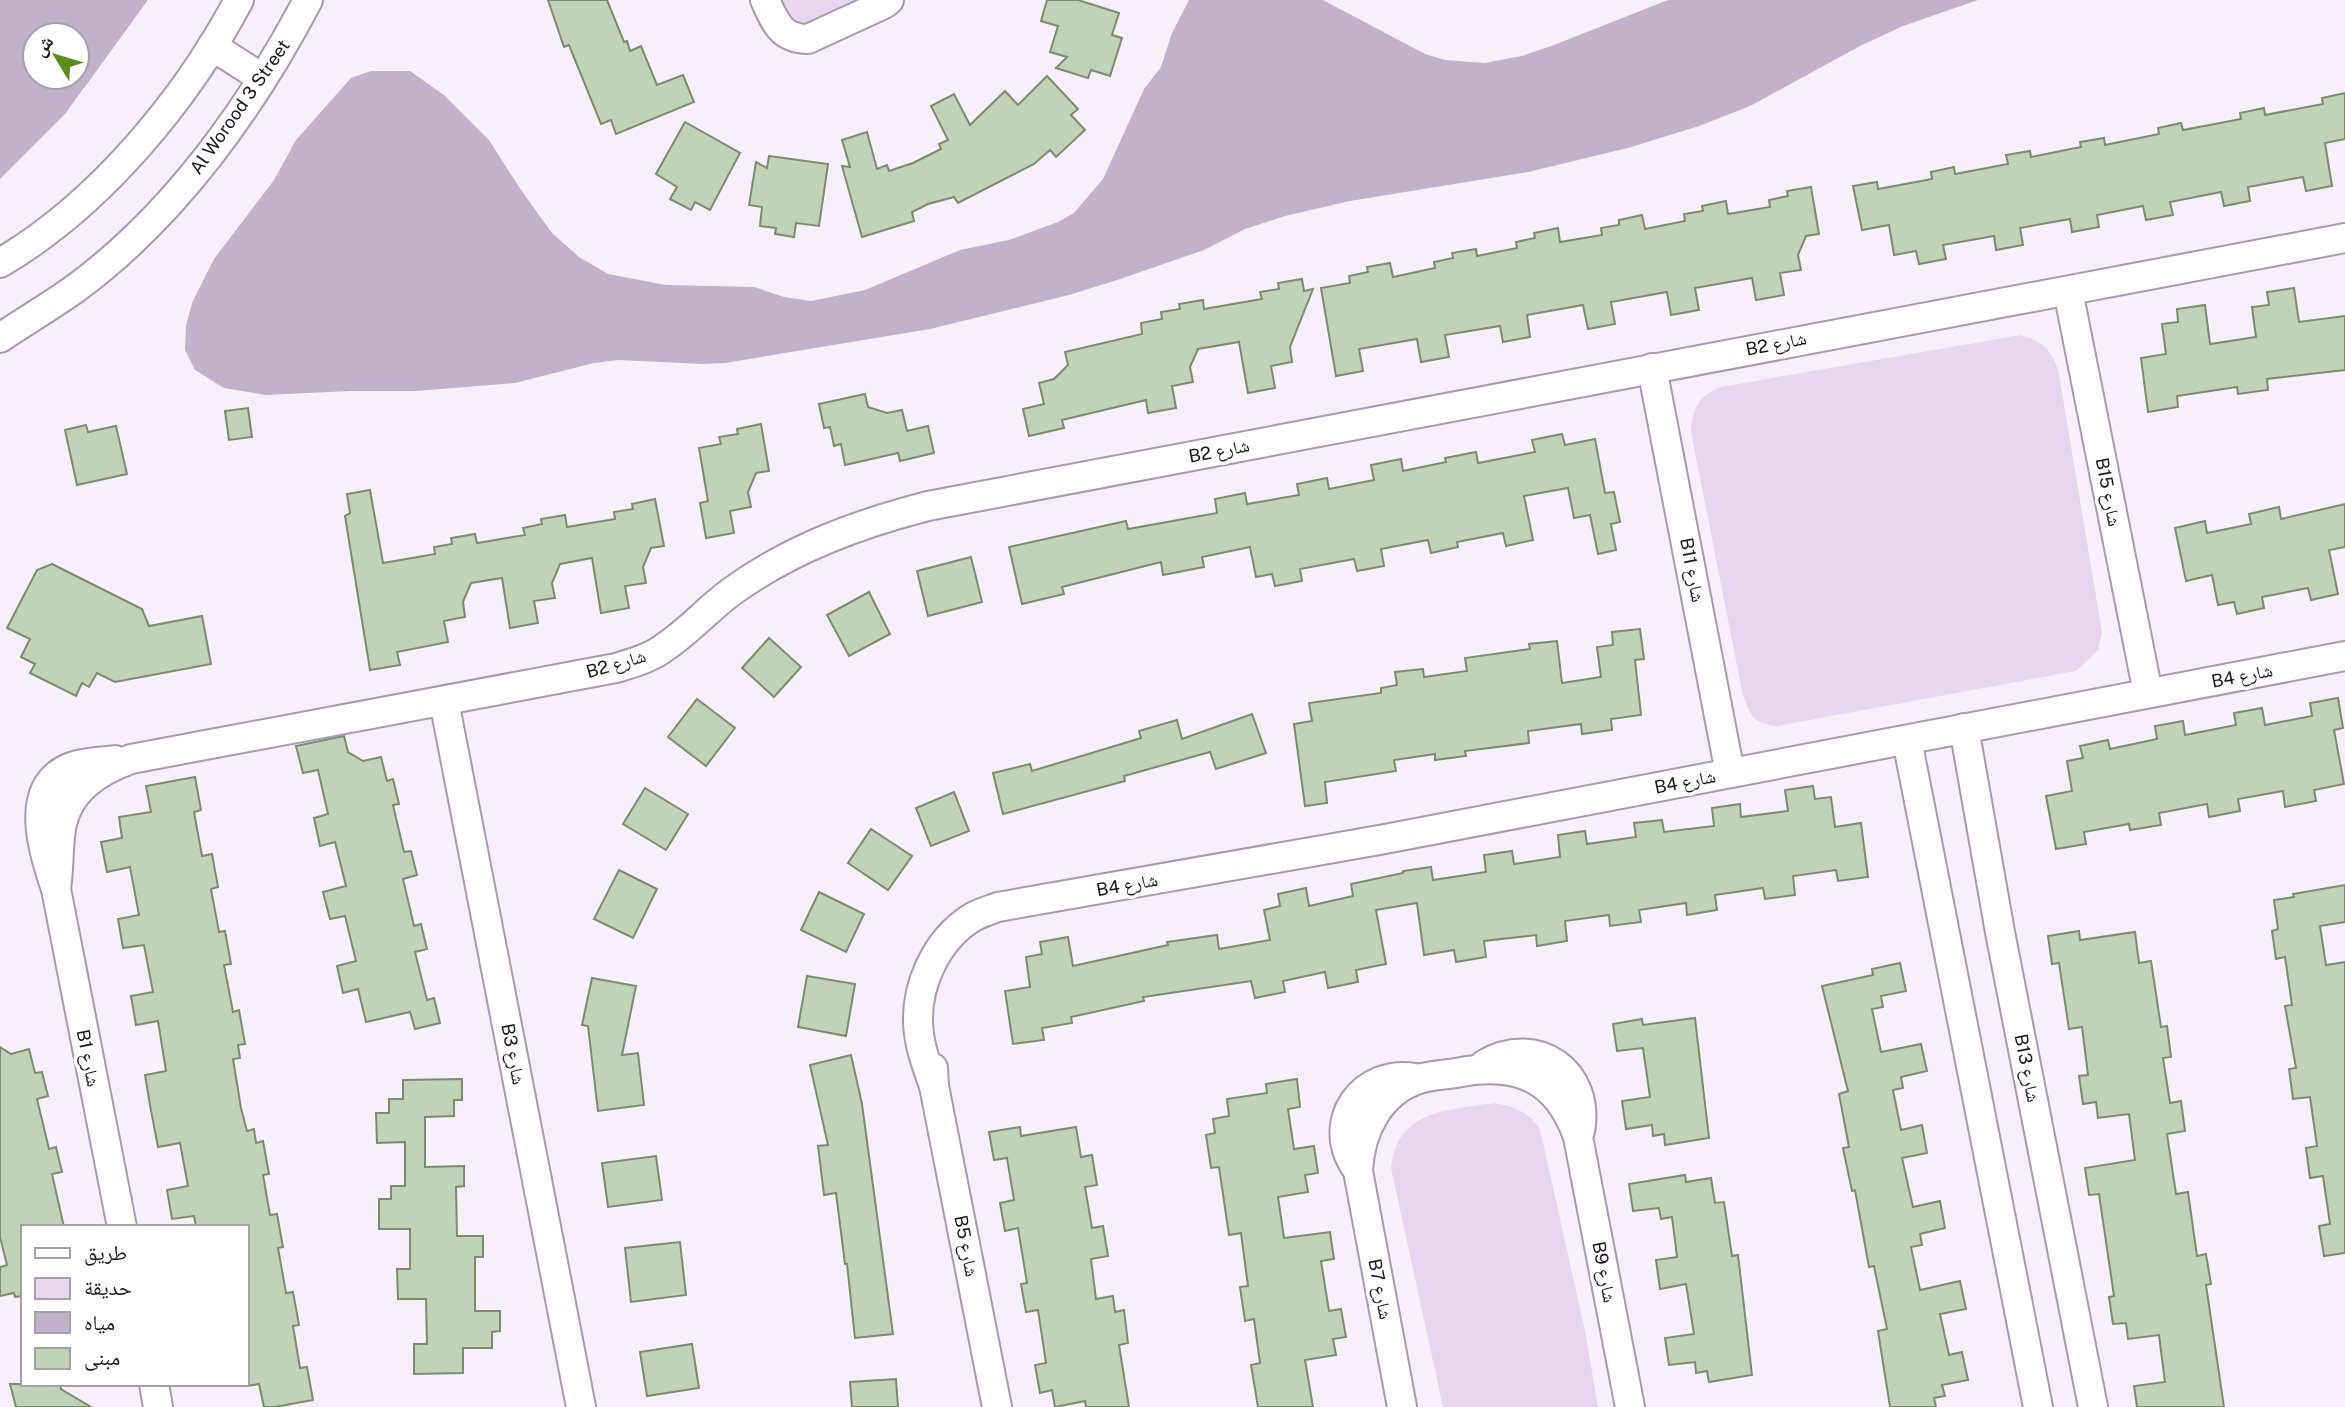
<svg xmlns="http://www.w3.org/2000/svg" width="2345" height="1407" font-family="'Public Sans','Noto Naskh Arabic',sans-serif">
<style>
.green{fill:#e6d6ef}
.water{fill:#c1b1cb;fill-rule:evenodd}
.building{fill:#c2d2b6;stroke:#7c8b70;stroke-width:2}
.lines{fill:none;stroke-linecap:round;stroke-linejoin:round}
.minor-casing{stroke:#a998b2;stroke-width:32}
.minor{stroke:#fff;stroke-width:28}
.labels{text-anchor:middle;stroke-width:7;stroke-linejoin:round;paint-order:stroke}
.street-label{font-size:18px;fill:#19131c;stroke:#fff}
</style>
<rect width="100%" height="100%" fill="#f7f0fb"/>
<g class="green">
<polygon points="775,0 862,0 809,25 789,22"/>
<path d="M 2021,335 C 2043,342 2049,347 2058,369 L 2102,632 L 2098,650 L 2076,671 L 1777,726 C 1752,724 1749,714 1742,691 L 1691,432 C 1692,409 1699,395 1721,387 Z"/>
<path d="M 1494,1103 C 1514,1107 1528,1111 1540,1129 L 1585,1331 L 1598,1407 L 1443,1407 L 1391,1168 C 1398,1109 1446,1111 1494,1103 Z"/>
</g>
<g class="water">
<path d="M 0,0 L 148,0 L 65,114 L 0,179 ZM 35,35 L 77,35 L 77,77 L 35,77 Z"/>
<polygon points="1189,0 1323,0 1425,54 1445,60 1485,63 1522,56 1554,45 1668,0 1978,0 1903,26 1860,46 1750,106 1699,126 1628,148 1528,172 1350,201 1285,216 1245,229 1204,250 1117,280 1069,295 930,329 725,363 703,364 618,360 594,363 515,383 415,391 350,391 266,395 224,388 195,370 185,350 186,326 192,303 214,259 274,180 296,140 351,78 371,71 410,71 444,95 489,140 519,187 552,233 579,257 608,274 666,285 754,287 784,297 811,301 865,290 960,250 1009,240 1058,222 1074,213 1103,179 1144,89 1161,67 1172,33"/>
</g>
<g class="building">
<polygon points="548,0 607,0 624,42 627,41 630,51 641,46 657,85 683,75 694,102 616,134 611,120 601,124 569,45 564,47"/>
<polygon points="1047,0 1078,0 1119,13 1112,35 1122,38 1110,76 1091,70 1088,78 1056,68 1067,57 1050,52 1058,26 1041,21"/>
<polygon points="1047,76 1078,109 1071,115 1085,130 1056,157 1050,150 1034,164 958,203 954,197 928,204 912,212 914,221 862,237 842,166 850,167 842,140 867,132 877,169 887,165 889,171 913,163 941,149 939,144 948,140 931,106 954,94 970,125 1005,91 1018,105"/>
<polygon points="2345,93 2345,139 2325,143 2332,186 2306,191 2303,177 2248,187 2250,201 2224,206 2221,192 2170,202 2173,215 2146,220 2143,206 2097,215 2099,227 2072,232 2070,219 2020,228 2023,245 1996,250 1994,236 1943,245 1946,259 1919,264 1916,251 1894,255 1889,225 1862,230 1853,186 1877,182 1878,189 1932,179 1931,172 1954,167 1955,174 2008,164 2006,155 2030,151 2031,157 2081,147 2080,142 2104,138 2105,145 2159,134 2158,128 2181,123 2183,130 2241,119 2240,113 2264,108 2265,115 2323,104 2322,98"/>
<polygon points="685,122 740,153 710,210 695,202 691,210 670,199 677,187 656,174"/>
<polygon points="769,156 828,164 819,226 796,223 794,237 775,234 776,228 760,226 762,207 749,205 756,162 767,168"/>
<polygon points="1811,187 1819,234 1806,236 1798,255 1801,270 1780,273 1784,295 1756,300 1752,278 1695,288 1699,310 1671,315 1667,292 1611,302 1615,324 1588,329 1583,305 1527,315 1530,337 1503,342 1500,326 1445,335 1449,357 1421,362 1417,339 1359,349 1363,371 1336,376 1321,288 1350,283 1349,276 1368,272 1367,267 1390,263 1393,277 1435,268 1434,262 1453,258 1452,253 1476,249 1477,256 1517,248 1516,242 1535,238 1534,233 1558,228 1560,242 1602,235 1601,228 1619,225 1619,220 1642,215 1645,229 1685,221 1684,214 1703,211 1702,206 1726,201 1728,214 1770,207 1769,200 1788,196 1787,191"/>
<polygon points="1302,279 1304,291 1313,289 1290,347 1292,362 1271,366 1275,388 1248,393 1239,342 1198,349 1190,367 1193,382 1172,386 1176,408 1148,413 1146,400 1062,420 1064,428 1029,436 1023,409 1044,404 1039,383 1054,379 1068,365 1065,352 1142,334 1141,323 1162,319 1161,312 1180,309 1179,304 1203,300 1204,309 1262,299 1260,292 1279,289 1278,283"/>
<polygon points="2294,288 2299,322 2345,316 2345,370 2267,379 2268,390 2238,394 2237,387 2177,396 2178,407 2148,412 2141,358 2166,354 2162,324 2178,322 2177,309 2205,305 2210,344 2256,337 2252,307 2269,305 2267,292"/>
<polygon points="865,394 868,407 887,413 902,410 907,431 928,426 934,453 900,461 898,453 845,465 841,444 834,446 830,427 824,428 819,404"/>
<polygon points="248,408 252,437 229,440 225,411"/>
<polygon points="761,424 769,471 756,473 748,492 751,507 730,511 734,533 706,538 700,503 708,501 699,448 721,444 719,437 738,434 737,429"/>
<polygon points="86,425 88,432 116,426 127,474 77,485 65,430"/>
<polygon points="1562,434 1565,445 1595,439 1605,493 1614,492 1620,522 1611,524 1616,550 1598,554 1590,515 1574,518 1568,488 1524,496 1533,540 1506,546 1503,533 1457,542 1458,547 1431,553 1428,540 1381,549 1384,566 1357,571 1354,559 1300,569 1302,581 1275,586 1272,574 1256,577 1250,547 1202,557 1204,567 1163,575 1161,562 1062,587 1064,594 1022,604 1009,547 1126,521 1128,529 1217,513 1215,499 1245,493 1247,504 1299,495 1297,484 1327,478 1329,489 1374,480 1371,465 1401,459 1403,471 1446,462 1445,458 1476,452 1478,463 1535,452 1532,440"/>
<polygon points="370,490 383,563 435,554 434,547 452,544 451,538 475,534 477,543 525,535 523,528 542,524 541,519 565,515 567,527 615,519 614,512 633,509 632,504 655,499 664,546 651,548 643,567 646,583 625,586 629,608 601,613 592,558 560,564 552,583 555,598 534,601 538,623 510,628 502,578 471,583 463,602 465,617 444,621 448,642 397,652 400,665 370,670 345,516 350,513 347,494"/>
<polygon points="2345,504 2345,547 2329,550 2338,594 2311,600 2308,588 2262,597 2264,608 2237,614 2234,602 2218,605 2212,575 2186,581 2175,528 2205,521 2207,533 2251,524 2249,514 2279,507 2281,519"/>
<polygon points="971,557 982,602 928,616 917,571"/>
<polygon points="52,564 142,609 149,626 202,616 211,664 115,682 97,673 89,687 82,683 76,696 30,673 35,664 21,657 30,639 7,628 37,570"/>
<polygon points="869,592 890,634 849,656 827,615"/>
<polygon points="1640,629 1644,659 1635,660 1641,715 1611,719 1612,730 1582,734 1581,724 1528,731 1529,743 1465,751 1466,756 1435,760 1435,754 1394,760 1396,771 1325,782 1327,803 1305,806 1294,724 1312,721 1309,703 1381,693 1381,688 1397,685 1395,672 1423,669 1424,677 1467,671 1465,658 1530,649 1529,644 1557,641 1562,683 1601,677 1597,647 1613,645 1612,632"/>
<polygon points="769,638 801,667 774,697 742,668"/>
<polygon points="2338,698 2343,728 2334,730 2344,784 2314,790 2316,801 2285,807 2283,791 2238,799 2240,811 2209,817 2207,804 2159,813 2161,825 2130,830 2129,824 2084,832 2086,844 2056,849 2046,796 2072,791 2067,761 2083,758 2080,746 2108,740 2110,749 2157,739 2155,726 2183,721 2185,735 2236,725 2234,713 2262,708 2265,725 2312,716 2310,703"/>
<polygon points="697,699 735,728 706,766 668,737"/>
<polygon points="1252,714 1266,753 1216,769 1210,752 1124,776 1125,781 1003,814 993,773 1030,764 1032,771 1141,738 1139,731 1177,720 1182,739"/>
<polygon points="344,736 348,752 363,761 381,757 387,781 393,779 399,804 393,805 404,852 411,851 417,875 403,879 414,926 421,924 427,949 415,952 427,1000 434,998 440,1023 415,1029 410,1012 366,1022 358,989 343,993 337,966 356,961 345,916 330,919 323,892 346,886 335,842 320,846 314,818 328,814 318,770 303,773 296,746"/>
<polygon points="195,777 201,810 194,812 202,856 212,854 218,887 211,889 219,932 225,931 231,964 224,965 233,1012 239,1010 245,1044 238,1045 240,1058 233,1059 241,1108 247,1131 254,1129 256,1143 263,1141 269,1174 263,1175 270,1215 277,1214 283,1247 278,1248 286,1293 293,1292 299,1325 293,1326 300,1368 307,1367 313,1400 275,1407 264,1407 259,1384 247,1386 247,1227 196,1227 194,1216 172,1219 167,1190 188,1186 180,1143 158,1147 150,1105 145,1075 166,1071 158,1021 136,1025 131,996 153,992 144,945 123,948 118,919 139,915 130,867 107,872 101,842 122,838 119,817 151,812 146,786"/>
<polygon points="1813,786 1815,799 1831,797 1835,827 1861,823 1868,877 1838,881 1836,870 1793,876 1795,895 1765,899 1763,888 1715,895 1717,910 1687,915 1686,903 1639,910 1641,922 1610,926 1609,915 1565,921 1567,941 1537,946 1536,935 1484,941 1486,957 1456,962 1454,950 1424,955 1417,903 1376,910 1386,964 1356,970 1358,982 1328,988 1325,972 1283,981 1285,992 1255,998 1251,981 1143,997 1144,1001 1071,1017 1072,1023 1042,1028 1044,1040 1013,1044 1005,991 1030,987 1026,957 1042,954 1040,942 1068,937 1073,966 1168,945 1167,942 1217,935 1219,949 1270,940 1264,910 1280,906 1278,894 1306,888 1309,906 1353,896 1351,884 1403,873 1403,871 1431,867 1433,880 1486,872 1484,855 1512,851 1514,864 1560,857 1558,835 1585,831 1587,844 1636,837 1634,823 1662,820 1664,832 1714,826 1712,808 1740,804 1741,817 1788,811 1785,790"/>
<polygon points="645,788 688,814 666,850 623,824"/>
<polygon points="954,792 969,831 931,846 916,808"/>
<polygon points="871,829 912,856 888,890 848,863"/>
<polygon points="619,870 657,889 633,938 594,919"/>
<polygon points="2345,885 2345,922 2320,926 2326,965 2345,962 2345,1253 2324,1256 2319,1226 2330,1224 2323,1176 2310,1178 2306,1148 2317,1146 2310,1097 2293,1099 2289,1069 2296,1068 2285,1006 2292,1005 2285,957 2276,959 2272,931 2278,929 2274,900 2294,897 2293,894"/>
<polygon points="819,892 864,914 846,952 801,930"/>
<polygon points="2079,931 2080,940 2135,932 2139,963 2151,961 2161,1027 2167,1026 2171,1057 2163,1058 2170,1103 2181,1101 2185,1131 2167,1134 2176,1194 2188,1192 2197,1256 2206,1254 2211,1284 2206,1285 2224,1407 2137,1407 2134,1386 2165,1382 2159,1335 2128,1339 2126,1323 2113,1324 2109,1297 2114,1296 2099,1194 2089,1195 2085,1168 2135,1160 2129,1114 2098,1118 2096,1102 2083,1104 2079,1076 2088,1075 2082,1027 2069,1029 2059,963 2052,964 2048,936"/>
<polygon points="1900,963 1906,991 1881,996 1883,1007 1872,1009 1881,1052 1921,1044 1927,1071 1901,1077 1903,1088 1893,1090 1901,1130 1922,1125 1927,1153 1902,1158 1913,1207 1940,1201 1945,1228 1920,1234 1922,1245 1911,1247 1920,1290 1960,1281 1966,1309 1940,1314 1949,1355 1962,1352 1968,1380 1942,1385 1945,1396 1934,1398 1936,1407 1890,1407 1878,1331 1887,1329 1874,1266 1869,1267 1855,1190 1852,1191 1843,1148 1849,1147 1839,1094 1848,1091 1822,986 1873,975 1872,969"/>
<polygon points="807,976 855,984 846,1036 798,1027"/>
<polygon points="592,978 636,986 622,1055 638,1053 644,1105 598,1111 588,1026 582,1025"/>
<polygon points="1695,1018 1709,1138 1665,1145 1664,1134 1653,1136 1652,1125 1626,1129 1622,1101 1650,1097 1643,1048 1617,1051 1613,1024 1642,1019 1643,1025"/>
<polygon points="0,1047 11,1054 29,1049 35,1073 42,1072 48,1096 37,1099 49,1149 56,1147 62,1172 52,1174 64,1227 23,1227 23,1296 15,1297 14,1293 0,1296 0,1267 7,1265 0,1237"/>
<polygon points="851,1055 862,1104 893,1334 855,1338 847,1264 845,1264 836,1193 824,1195 818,1146 828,1145 810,1065"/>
<polygon points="462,1079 462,1100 454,1100 454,1116 425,1117 425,1167 464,1166 464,1186 456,1187 457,1236 483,1236 483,1257 475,1257 475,1311 500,1311 500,1331 492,1332 492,1348 463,1348 463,1373 414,1374 414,1344 427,1344 426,1299 398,1299 397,1269 410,1269 410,1229 379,1229 379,1199 391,1199 391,1186 405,1186 405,1142 377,1143 376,1113 389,1113 389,1099 403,1099 403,1080"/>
<polygon points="1297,1079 1300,1107 1288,1109 1294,1149 1314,1146 1318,1173 1305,1175 1308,1192 1278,1197 1284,1238 1330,1232 1334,1259 1321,1261 1329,1311 1341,1309 1346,1337 1333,1339 1336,1355 1305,1360 1313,1407 1258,1407 1251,1365 1260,1363 1254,1319 1245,1321 1240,1287 1248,1286 1241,1233 1229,1235 1219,1167 1211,1168 1206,1135 1215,1133 1213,1119 1229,1116 1227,1099 1267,1093 1266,1084"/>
<polygon points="1020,1127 1021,1136 1076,1127 1081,1157 1092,1155 1097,1185 1085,1187 1092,1228 1103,1226 1108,1256 1091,1259 1096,1299 1113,1296 1115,1312 1124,1310 1128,1343 1119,1345 1129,1407 1086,1407 1085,1401 1055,1407 1052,1390 1040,1393 1035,1365 1046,1363 1038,1310 1026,1312 1021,1284 1027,1283 1018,1228 1005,1231 1000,1203 1014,1200 1007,1158 994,1160 989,1132"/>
<polygon points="656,1156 662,1200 608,1207 602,1163"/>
<polygon points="1685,1175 1686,1182 1711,1178 1715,1203 1724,1202 1732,1256 1738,1255 1752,1375 1709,1382 1707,1371 1696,1373 1695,1362 1669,1365 1665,1338 1694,1334 1686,1284 1660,1289 1656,1260 1677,1257 1672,1217 1661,1219 1659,1208 1633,1211 1629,1184"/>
<polygon points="680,1242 686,1295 631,1302 625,1248"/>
<polygon points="692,1344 699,1388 647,1396 640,1352"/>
<polygon points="896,1379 898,1407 852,1407 850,1382"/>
<polygon points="10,1384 60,1384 61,1389 91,1407 16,1407"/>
</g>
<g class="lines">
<g class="minor-casing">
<g id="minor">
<path d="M 765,0 C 775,22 781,39 808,39 L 884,4 L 889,0"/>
<polyline points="212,46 262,78"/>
<path d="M 0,263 C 99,205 186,100 239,0"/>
<polyline points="2068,291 2148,693"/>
<path d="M 0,338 C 25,321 51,306 76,288 C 174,216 252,107 308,0"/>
<polyline points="1652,368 1730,773"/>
<polyline points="444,701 581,1407"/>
<polyline points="1964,728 2000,932 2093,1407"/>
<polyline points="1907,740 2038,1407"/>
<path d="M 115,760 C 101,762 84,762 71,767 C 22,786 43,852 56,889 L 122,1227"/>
<path d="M 56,889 C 59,869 58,849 61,829 C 67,790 98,771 131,759 L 616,668 C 632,663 651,658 665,647 C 689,631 708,609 731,592 C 790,549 858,524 928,506 L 2345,238"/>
<path d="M 1485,1064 C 1537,1034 1591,1072 1580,1131"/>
<polyline points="933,1068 934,1086 997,1407"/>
<path d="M 934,1086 C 928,1069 921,1052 919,1034 C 913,990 935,940 973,917 C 980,913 990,910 998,907 L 1385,839 L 2345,656"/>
<path d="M 1354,1165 C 1326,1120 1363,1069 1415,1078"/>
<polyline points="154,1384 158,1407"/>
<path d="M 1402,1407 L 1358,1171 C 1360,1131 1379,1092 1419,1079 C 1431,1075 1444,1075 1456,1073 C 1516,1061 1557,1077 1578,1137 L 1630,1407"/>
</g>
</g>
<use href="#minor" class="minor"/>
</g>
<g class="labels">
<g class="street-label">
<text transform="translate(240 107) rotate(-55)" y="6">Al Worood 3 Street</text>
<text transform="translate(1776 344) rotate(-11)" y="6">B2 شارع</text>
<text transform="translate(1219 451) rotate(-11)" y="6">B2 شارع</text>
<text transform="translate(2108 492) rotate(79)" y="6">B15 شارع</text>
<text transform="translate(1692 570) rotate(79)" y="6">B11 شارع</text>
<text transform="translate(616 664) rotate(-16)" y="6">B2 شارع</text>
<text transform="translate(2242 676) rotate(-11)" y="6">B4 شارع</text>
<text transform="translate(1685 782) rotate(-11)" y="6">B4 شارع</text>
<text transform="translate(1127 885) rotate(-10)" y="6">B4 شارع</text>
<text transform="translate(513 1054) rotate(79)" y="6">B3 شارع</text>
<text transform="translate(88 1058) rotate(79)" y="6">B1 شارع</text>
<text transform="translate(2027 1068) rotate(79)" y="6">B13 شارع</text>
<text transform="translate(966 1246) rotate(79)" y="6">B5 شارع</text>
<text transform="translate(1604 1272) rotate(79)" y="6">B9 شارع</text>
<text transform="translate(1380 1289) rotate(79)" y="6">B7 شارع</text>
</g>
</g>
<rect x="21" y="1225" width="228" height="161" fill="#ffffff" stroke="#a3a1a4" stroke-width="2"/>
<rect x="35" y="1248" width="35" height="10" fill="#ffffff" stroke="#a3a1a4" stroke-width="2"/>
<text x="84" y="1260" font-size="21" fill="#19131c">طريق</text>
<rect x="35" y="1278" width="35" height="21" fill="#e6d6ef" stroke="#a3a1a4" stroke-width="2"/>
<text x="84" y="1295" font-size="21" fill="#19131c">حديقة</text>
<rect x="35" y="1312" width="35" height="21" fill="#c1b1cb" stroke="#a3a1a4" stroke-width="2"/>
<text x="84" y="1330" font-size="21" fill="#19131c">مياه</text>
<rect x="35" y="1348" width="35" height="21" fill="#c2d2b6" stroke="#a3a1a4" stroke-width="2"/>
<text x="84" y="1365" font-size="21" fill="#19131c">مبنى</text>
<g transform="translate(56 56) rotate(308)"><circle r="33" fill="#ffffff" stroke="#a3a1a4" stroke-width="2"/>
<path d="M0-5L12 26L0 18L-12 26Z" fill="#5b8c22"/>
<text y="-10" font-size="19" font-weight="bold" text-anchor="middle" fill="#19131c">ش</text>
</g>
</svg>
